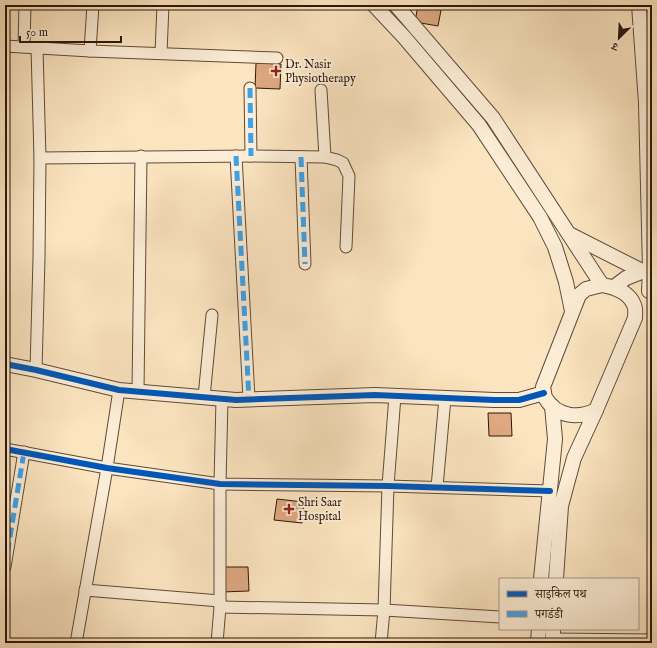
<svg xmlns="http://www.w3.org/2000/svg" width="657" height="648" font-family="'IM FELL English','Noto Serif Devanagari',serif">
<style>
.building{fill:#dea881;stroke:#2b180b}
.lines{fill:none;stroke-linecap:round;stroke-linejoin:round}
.minor-casing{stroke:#5f4b38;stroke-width:13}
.tertiary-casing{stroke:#5f4b38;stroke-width:16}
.minor{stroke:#fcedd6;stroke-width:11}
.tertiary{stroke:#fcedd6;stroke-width:14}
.quiet{stroke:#3ea2e9;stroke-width:5;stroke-dasharray:10 5;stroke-linecap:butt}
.cycleway-casing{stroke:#fcedd6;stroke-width:8}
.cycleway{stroke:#0057b8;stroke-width:6}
.poi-dot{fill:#8f2418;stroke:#fcedd6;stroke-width:1.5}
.labels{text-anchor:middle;stroke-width:4;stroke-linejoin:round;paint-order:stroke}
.poi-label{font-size:12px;fill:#2b180b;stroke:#fcedd6;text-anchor:start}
</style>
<rect width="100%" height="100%" fill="#fbe4c0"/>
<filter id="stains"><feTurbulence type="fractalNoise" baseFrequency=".005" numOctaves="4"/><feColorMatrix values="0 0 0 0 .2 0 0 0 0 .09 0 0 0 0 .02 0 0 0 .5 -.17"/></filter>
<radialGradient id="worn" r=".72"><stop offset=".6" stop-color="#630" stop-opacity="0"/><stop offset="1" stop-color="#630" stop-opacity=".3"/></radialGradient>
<g class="building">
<polygon points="418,5 442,5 438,26 415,22"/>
<polygon points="256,63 281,64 280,89 255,88"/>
<polygon points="488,413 511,413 512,436 489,436"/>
<polygon points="277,499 304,502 302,523 274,520"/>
<polygon points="220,567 248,567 249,591 221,592"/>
</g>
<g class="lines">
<g class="minor-casing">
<g id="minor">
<polyline points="5,46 90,51 277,58"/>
<polyline points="24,46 25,5"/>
<polyline points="90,51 93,5"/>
<polyline points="161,53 163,5"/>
<polyline points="250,88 251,156"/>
<polyline points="321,90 325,157"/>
<polyline points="236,156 249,399"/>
<polyline points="301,157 305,264"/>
<polyline points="40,158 251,156 325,157 337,160 343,163 349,176 346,247"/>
<polyline points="36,370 39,258 40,158 37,48"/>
<polyline points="138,391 141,156"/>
<polyline points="204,397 212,315"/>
<polyline points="5,449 107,468 220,484 388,486 550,491"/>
<polyline points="437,487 445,398"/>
<polyline points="5,567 24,452"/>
<polyline points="85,590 220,601"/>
<polyline points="220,607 384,610 500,617"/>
<polyline points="553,639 652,640"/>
<polyline points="76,643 107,468 119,390"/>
<polyline points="217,643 220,607 220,484 222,399"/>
<polyline points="381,643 384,610 388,486 395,396"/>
</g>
</g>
<g class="tertiary-casing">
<g id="tertiary">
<polyline points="374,5 404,37 479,125 540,217 555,247 566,282 572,311"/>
<polyline points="396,5 493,118 602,285"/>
<polyline points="639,5 646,103 650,269 649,291"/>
<polyline points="571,235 642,271"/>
<path d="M 602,285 C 614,287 629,292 634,305 C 636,309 635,315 635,318 L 596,410 C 579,419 557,417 546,399 C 544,396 544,391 543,387 L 579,295 L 586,289 Z"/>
<polyline points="614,287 626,278 649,269"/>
<polyline points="5,364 36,370 119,390 236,400 375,395 494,400 519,400 544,393"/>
<polyline points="541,579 555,439 552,406"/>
<polyline points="556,579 561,506 574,458 596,410"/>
<polyline points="538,643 539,629"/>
<polyline points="553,643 553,629"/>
</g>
</g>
<use href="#minor" class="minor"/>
<use href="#tertiary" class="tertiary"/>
<g class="quiet">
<polyline points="250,88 251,156"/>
<polyline points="236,156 249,399"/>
<polyline points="301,157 305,264"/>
<polyline points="5,567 24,452"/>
</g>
<g class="cycleway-casing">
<g id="cycleway">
<polyline points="5,364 36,370 119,390 236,400 375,395 494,400 519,400 544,393"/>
<polyline points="5,449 107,468 220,484 388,486 550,491"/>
</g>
</g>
<use href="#cycleway" class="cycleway"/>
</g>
<g class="poi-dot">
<path d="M274 65h4v4h4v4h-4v4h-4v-4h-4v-4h4z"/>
<path d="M287 503h4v4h4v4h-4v4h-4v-4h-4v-4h4z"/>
</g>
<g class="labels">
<g class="poi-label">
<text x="285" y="68">Dr. Nasir<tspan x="285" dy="14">Physiotherapy</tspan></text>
<text x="298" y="506">Shri Saar<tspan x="298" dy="14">Hospital</tspan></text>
</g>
</g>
<rect width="657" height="648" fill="none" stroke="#fbe4c0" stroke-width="20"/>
<rect x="6" y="6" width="645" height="636" fill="none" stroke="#2b180b" stroke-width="2"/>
<rect x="10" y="10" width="637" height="628" fill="none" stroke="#2b180b"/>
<rect x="499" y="578" width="140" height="52" fill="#fcedd6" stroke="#a89885"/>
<rect x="507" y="591" width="20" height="6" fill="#0057b8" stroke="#a89885"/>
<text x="535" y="598" font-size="12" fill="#2b180b">साइकिल पथ</text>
<rect x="507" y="611" width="20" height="6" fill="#3ea2e9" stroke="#a89885"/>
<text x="535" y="618" font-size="12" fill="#2b180b">पगडंडी</text>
<g transform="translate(619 38) rotate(204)" stroke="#fcedd6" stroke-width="3" paint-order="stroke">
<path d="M0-3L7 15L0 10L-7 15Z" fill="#2b180b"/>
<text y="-6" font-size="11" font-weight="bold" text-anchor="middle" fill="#2b180b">उ</text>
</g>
<path d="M20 36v6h101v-6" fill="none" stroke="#2b180b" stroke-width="2"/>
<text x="26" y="36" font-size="12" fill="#2b180b" stroke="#fcedd6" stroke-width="3" paint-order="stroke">50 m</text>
<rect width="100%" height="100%" filter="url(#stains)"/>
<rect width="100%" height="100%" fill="url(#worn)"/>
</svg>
